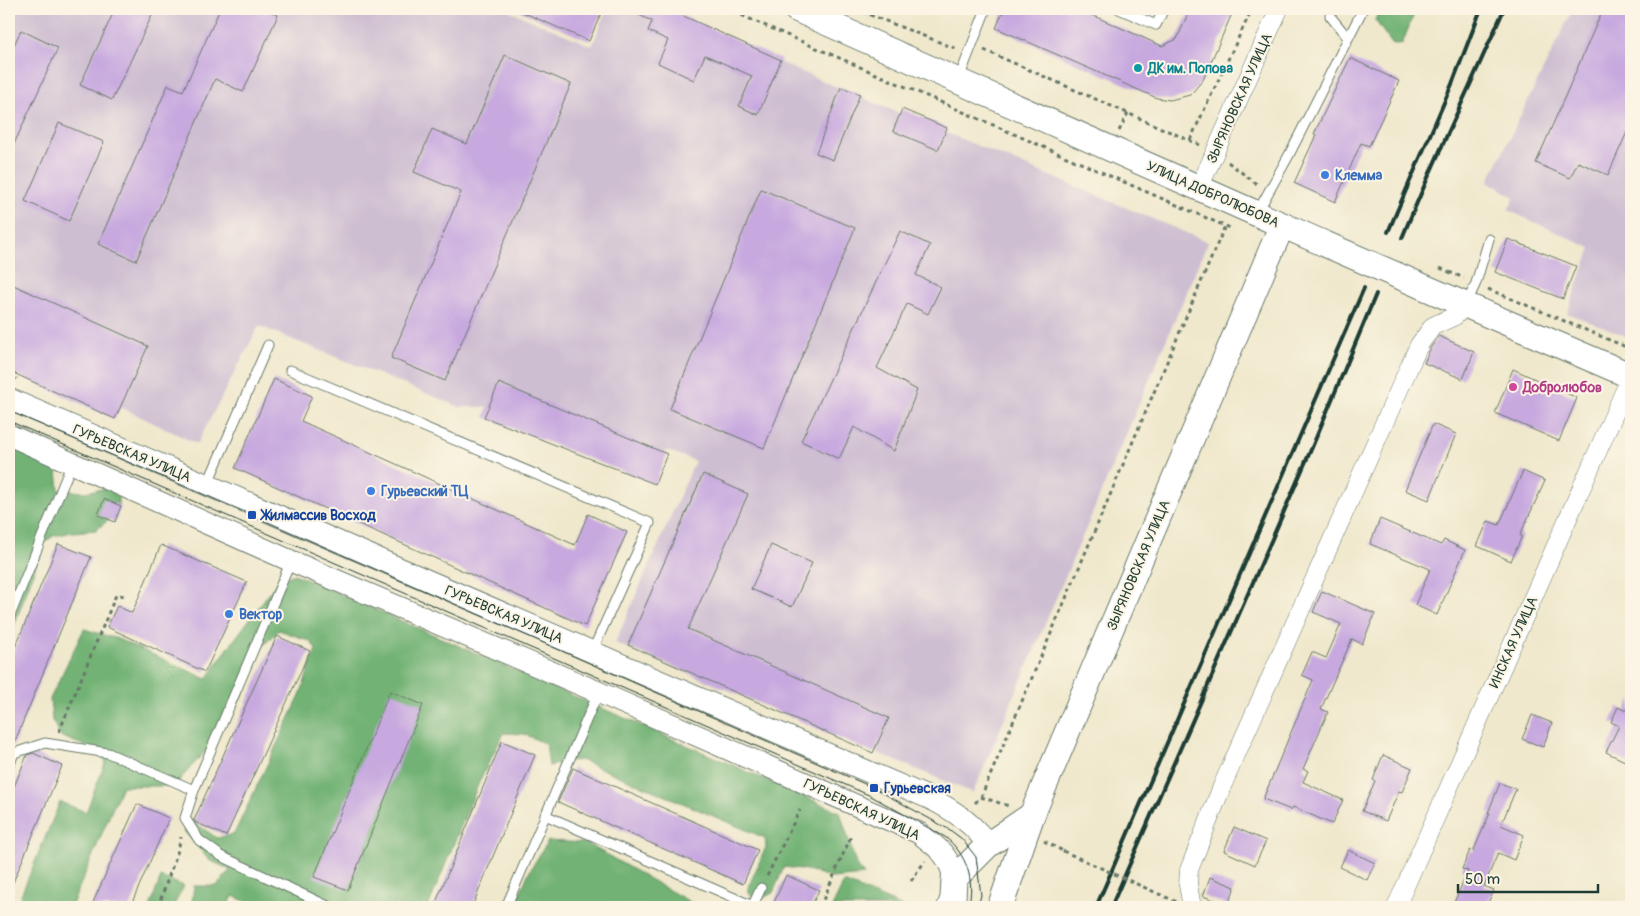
<svg xmlns="http://www.w3.org/2000/svg" width="1640" height="916" font-family="Pangolin,sans-serif">
<style>
.industrial{fill:#cebed1}
.forest{fill:#72b274;stroke:#487854}
.building{fill:#c7a9df}
.lines{fill:none;stroke-linecap:round;stroke-linejoin:round}
.service-casing{stroke:#687969;stroke-width:11}
.minor-casing{stroke:#687969;stroke-width:19}
.tertiary-casing{stroke:#687969;stroke-width:23}
.secondary-casing{stroke:#687969;stroke-width:27}
.path{stroke:#687969;stroke-width:3;stroke-dasharray:4 4;stroke-linecap:butt}
.service{stroke:#fff;stroke-width:9}
.minor{stroke:#fff;stroke-width:18}
.tertiary{stroke:#fff;stroke-width:21}
.secondary{stroke:#fff;stroke-width:25}
.tram{stroke:#1f3d34;stroke-width:1}
.rail{stroke:#1f3d34;stroke-width:4}
.secondary-bridge-casing{stroke:#687969;stroke-width:27;stroke-linecap:butt}
.path-bridge{stroke:#687969;stroke-width:3;stroke-dasharray:4 4;stroke-linecap:butt}
.secondary-bridge{stroke:#fff;stroke-width:25}
.culture-dot{fill:#0f9aa8;stroke:#fcf5e5;stroke-width:2}
.shop-dot{fill:#3f7fe0;stroke:#fcf5e5;stroke-width:2}
.hotel-dot{fill:#d1479c;stroke:#fcf5e5;stroke-width:2}
.transit-dot{fill:#1a4fb4;stroke:#fcf5e5;stroke-width:2}
.labels{text-anchor:middle;stroke-width:4;stroke-linejoin:round;paint-order:stroke}
.culture-label{font-size:14px;font-weight:bold;fill:#0d838f;stroke:#fcf5e5;text-anchor:start}
.street-label{font-size:14px;fill:#1f3d34;stroke:#fcf5e5}
.shop-label{font-size:14px;font-weight:bold;fill:#366cbe;stroke:#fcf5e5;text-anchor:start}
.hotel-label{font-size:14px;font-weight:bold;fill:#b23c85;stroke:#fcf5e5;text-anchor:start}
.transit-label{font-size:14px;font-weight:bold;fill:#164399;stroke:#fcf5e5;text-anchor:start}
</style>
<rect width="100%" height="100%" fill="#fcf5e5"/>
<filter id="ink" filterUnits="userSpaceOnUse"><feTurbulence type="fractalNoise" baseFrequency=".02" numOctaves="2"/><feDisplacementMap in="SourceGraphic" scale="10" xChannelSelector="R" yChannelSelector="G"/><feConvolveMatrix kernelMatrix="1 2 1 2 8 2 1 2 1" color-interpolation-filters="sRGB"/></filter>
<filter id="wash" filterUnits="userSpaceOnUse"><feTurbulence type="fractalNoise" baseFrequency=".0096" numOctaves="4" result="noise"/><feDisplacementMap in="SourceGraphic" scale="20" xChannelSelector="R" yChannelSelector="G"/><feGaussianBlur stdDeviation="1.12" result="paint"/><feColorMatrix in="noise" values="0 0 0 0 0 0 0 0 0 0 0 0 0 0 0 0 0 1.4 0 .05"/><feComposite in="paint" operator="in"/></filter>
<g filter="url(#wash)">
<rect width="100%" height="100%" fill="#efe8cc"/>
<g class="industrial">
<polygon points="9,9 505,9 592,46 607,9 659,9 748,49 882,106 1208,242 973,793 615,643 695,461 666,450 654,478 484,407 460,407 259,326 197,444 131,412 9,361"/>
<polygon points="1573,9 1631,9 1631,338 1567,313 1591,248 1508,210 1515,197 1488,182"/>
</g>
<g class="forest">
<polygon points="1380,9 1416,9 1402,44 1392,44 1375,20"/>
<polygon points="9,441 56,460 59,490 84,492 109,488 118,497 118,512 96,530 73,532 53,536 44,543 9,640"/>
<polygon points="294,574 840,812 856,864 864,875 832,878 807,870 784,867 773,893 756,901 749,893 748,888 766,847 765,838 581,760 570,761 549,766 546,744 524,734 504,733 480,780 428,907 260,907 233,896 228,907 204,907 192,901 194,886 217,886 230,870 209,860 184,831 187,818 217,838 234,834 299,698 316,649 310,641 279,630 260,649 241,698 209,747 174,786 122,786 71,907 16,907 60,802 86,812 106,761 90,748 60,736 52,720 50,699 84,629 118,639 207,679 220,659 278,581"/>
<polygon points="548,841 586,843 690,902 695,907 514,907 529,872"/>
<polygon points="161,877 184,886 173,907 150,907"/>
<polygon points="844,882 903,907 832,907"/>
</g>
<g id="blocks">
<g class="building">
<polygon points="115,9 155,9 112,100 80,85"/>
<polygon points="220,9 264,9 278,15 243,92 215,79 136,261 98,244 168,85 183,91"/>
<polygon points="515,9 603,9 589,41"/>
<polygon points="626,9 668,9 781,60 758,115 739,106 752,76 705,55 694,80 658,63 668,40 648,31 652,21"/>
<polygon points="1004,9 1078,9 1162,46 1177,39 1190,9 1234,9 1203,80 1190,95 1170,100 1157,98 996,28"/>
<polygon points="1603,9 1631,9 1631,123 1608,175 1578,162 1570,178 1536,163"/>
<polygon points="21,30 58,48 9,155 9,56"/>
<polygon points="505,55 571,84 445,381 391,358 461,192 414,172 432,129 467,144"/>
<polygon points="1350,58 1399,81 1369,146 1361,143 1335,202 1294,183 1316,135 1314,134"/>
<polygon points="841,87 860,94 833,160 816,153"/>
<polygon points="902,109 947,128 938,150 893,131"/>
<polygon points="59,123 104,142 69,221 25,201"/>
<polygon points="761,189 855,228 764,448 670,409"/>
<polygon points="900,231 930,245 916,275 941,287 928,314 907,304 877,368 917,390 894,451 854,427 839,459 801,441"/>
<polygon points="1508,239 1576,266 1563,299 1495,272"/>
<polygon points="9,283 148,346 115,419 9,371"/>
<polygon points="1439,336 1474,352 1463,379 1424,363 1431,347"/>
<polygon points="1513,369 1577,398 1559,441 1495,413"/>
<polygon points="274,379 312,396 301,421 575,545 588,514 627,532 585,626 235,468"/>
<polygon points="499,383 667,454 655,484 484,417"/>
<polygon points="1433,424 1456,434 1429,500 1405,490"/>
<polygon points="1523,471 1545,481 1520,535 1522,536 1511,561 1477,546 1488,521 1499,525"/>
<polygon points="703,474 748,494 688,629 889,718 873,753 628,645"/>
<polygon points="104,499 121,506 115,522 98,515"/>
<polygon points="1380,519 1441,545 1444,540 1465,550 1437,615 1415,605 1430,569 1370,544"/>
<polygon points="58,544 91,557 13,746 9,745 9,662"/>
<polygon points="161,545 247,582 205,672 107,627 117,606 132,613"/>
<polygon points="771,545 812,563 792,607 751,589"/>
<polygon points="1322,591 1375,614 1362,644 1352,639 1321,709 1328,712 1303,769 1308,771 1303,782 1343,800 1332,824 1293,807 1291,810 1263,799 1313,680 1302,675 1312,652 1326,658 1341,624 1313,612"/>
<polygon points="277,636 310,651 226,836 195,822 194,820"/>
<polygon points="390,691 423,705 348,890 314,877"/>
<polygon points="1631,699 1631,764 1606,752 1619,726 1611,722 1618,707 1626,711"/>
<polygon points="1532,715 1552,723 1543,747 1522,739"/>
<polygon points="502,741 535,755 472,907 434,907"/>
<polygon points="33,753 62,766 9,892 9,799 27,755"/>
<polygon points="1383,755 1412,768 1402,792 1399,791 1386,821 1362,811 1375,781 1373,780"/>
<polygon points="573,768 758,850 743,884 558,802"/>
<polygon points="1500,783 1516,789 1501,825 1524,835 1514,860 1498,853 1484,886 1494,890 1486,907 1452,907 1468,871 1462,869 1470,850 1473,852 1490,813 1488,813"/>
<polygon points="137,804 169,818 130,907 91,907"/>
<polygon points="1234,827 1266,841 1255,865 1224,851"/>
<polygon points="1348,850 1375,863 1367,880 1340,867"/>
<polygon points="786,875 819,890 811,907 772,907"/>
<polygon points="1210,877 1235,887 1228,905 1203,896"/>
</g>
</g>
</g>
<g filter="url(#ink)">
<use href="#blocks" fill-opacity="0" stroke="#687969" stroke-width="1"/>
<g class="lines">
<g class="service-casing">
<g id="service">
<polyline points="1119,9 1156,25 1164,9"/>
<polyline points="1331,9 1330,16 1348,38"/>
<polyline points="958,81 986,9"/>
<polyline points="1257,213 1289,155 1363,9"/>
<polyline points="1466,305 1476,283 1489,239"/>
<polyline points="290,370 650,523 592,652"/>
<polyline points="207,485 268,345"/>
<polyline points="291,561 194,790 185,818 199,840 221,856 330,907"/>
<polyline points="9,618 72,463"/>
<polyline points="9,751 14,753 45,743 108,753 194,790"/>
<polyline points="9,766 14,753"/>
<polyline points="545,815 753,906"/>
<polyline points="506,907 598,693"/>
<polyline points="752,907 761,888"/>
</g>
</g>
<g class="minor-casing">
<g id="minor">
<polyline points="1199,188 1279,9"/>
<polyline points="1192,907 1188,885 1189,870 1223,784 1419,345 1433,326 1455,316 1466,305"/>
<polyline points="1396,907 1631,376"/>
</g>
</g>
<g class="tertiary-casing">
<g id="tertiary">
<path d="M 9,399 L 929,798 C 952,809 974,824 988,845"/>
<path d="M 9,435 L 291,561 L 598,692 L 919,833 C 938,848 949,854 954,879"/>
</g>
</g>
<g class="secondary-casing">
<g id="secondary">
<polyline points="796,9 1325,244"/>
<polyline points="1440,294 1631,376"/>
<polyline points="950,907 953,898 954,879 988,845 1032,815"/>
<polyline points="1000,907 1032,815 1282,225"/>
</g>
</g>
<g class="path">
<polyline points="727,9 1225,226 1233,229"/>
<polyline points="855,9 957,49"/>
<polyline points="984,50 1200,145"/>
<polyline points="1119,131 1128,113"/>
<polyline points="1190,140 1252,9"/>
<polyline points="1228,162 1259,186"/>
<polyline points="1449,272 1464,278"/>
<polyline points="1488,289 1631,349"/>
<polyline points="9,375 17,379"/>
<polyline points="59,732 116,595 127,596"/>
<polyline points="981,797 1009,806"/>
<polyline points="975,803 981,797 1225,226"/>
<polyline points="1044,841 1063,851"/>
<polyline points="767,876 800,810"/>
<polyline points="911,881 925,861"/>
<polyline points="158,907 178,850 181,837"/>
<polyline points="820,907 852,834"/>
</g>
<use href="#service" class="service"/>
<use href="#minor" class="minor"/>
<use href="#tertiary" class="tertiary"/>
<use href="#secondary" class="secondary"/>
<g class="tram">
<polyline points="9,411 252,515 874,788 950,830 962,839 976,857 981,895 978,907"/>
<path d="M 9,421 L 871,796 L 945,837 C 966,853 976,881 968,907"/>
</g>
<g class="rail">
<polyline points="1388,232 1452,84 1481,9"/>
<path d="M 1402,238 C 1434,160 1471,85 1504,9"/>
<polyline points="1096,907 1364,288"/>
<polyline points="1111,907 1313,445 1376,294"/>
</g>
<g class="secondary-bridge-casing">
<polyline id="secondary-bridge" points="1325,244 1440,294"/>
</g>
<g class="path-bridge">
<polyline points="1440,268 1449,272"/>
<polyline points="1063,851 1188,907"/>
</g>
<use href="#secondary-bridge" class="secondary-bridge"/>
</g>
</g>
<circle class="culture-dot" cx="1138" cy="68" r="5"/>
<g class="shop-dot">
<circle cx="1325" cy="175" r="5"/>
<circle cx="371" cy="491" r="5"/>
<circle cx="229" cy="614" r="5"/>
</g>
<circle class="hotel-dot" cx="1513" cy="387" r="5"/>
<g class="transit-dot">
<rect x="247" y="510" width="10" height="10" rx="2.5"/>
<rect x="869" y="783" width="10" height="10" rx="2.5"/>
</g>
<g class="labels">
<g class="culture-label">
<text x="1148" y="73">ДК им. Попова</text>
</g>
<g class="street-label">
<text transform="translate(1239 98) rotate(-66)" y="5">ЗЫРЯНОВСКАЯ УЛИЦА</text>
<text transform="translate(1213 194) rotate(24)" y="5">УЛИЦА ДОБРОЛЮБОВА</text>
<text transform="translate(132 453) rotate(23)" y="5">ГУРЬЕВСКАЯ УЛИЦА</text>
<text transform="translate(1138 565) rotate(-67)" y="5">ЗЫРЯНОВСКАЯ УЛИЦА</text>
<text transform="translate(504 614) rotate(23)" y="5">ГУРЬЕВСКАЯ УЛИЦА</text>
<text transform="translate(1513 642) rotate(-66)" y="5">ИНСКАЯ УЛИЦА</text>
<text transform="translate(862 809) rotate(25)" y="5">ГУРЬЕВСКАЯ УЛИЦА</text>
</g>
<g class="shop-label">
<text x="1335" y="180">Клемма</text>
<text x="381" y="496">Гурьевский ТЦ</text>
<text x="239" y="619">Вектор</text>
</g>
<g class="hotel-label">
<text x="1523" y="392">Добролюбов</text>
</g>
<g class="transit-label">
<text x="262" y="520">Жилмассив Восход</text>
<text x="884" y="793">Гурьевская</text>
</g>
</g>
<rect width="1640" height="916" fill="none" stroke="#fcf5e5" stroke-width="30"/>
<path d="M1458 884v8h140v-8" fill="none" stroke="#1f3d34" stroke-width="2.5"/>
<text x="1465" y="884" font-size="15" fill="#1f3d34" stroke="#fcf5e5" stroke-width="4" paint-order="stroke">50 m</text>
</svg>
